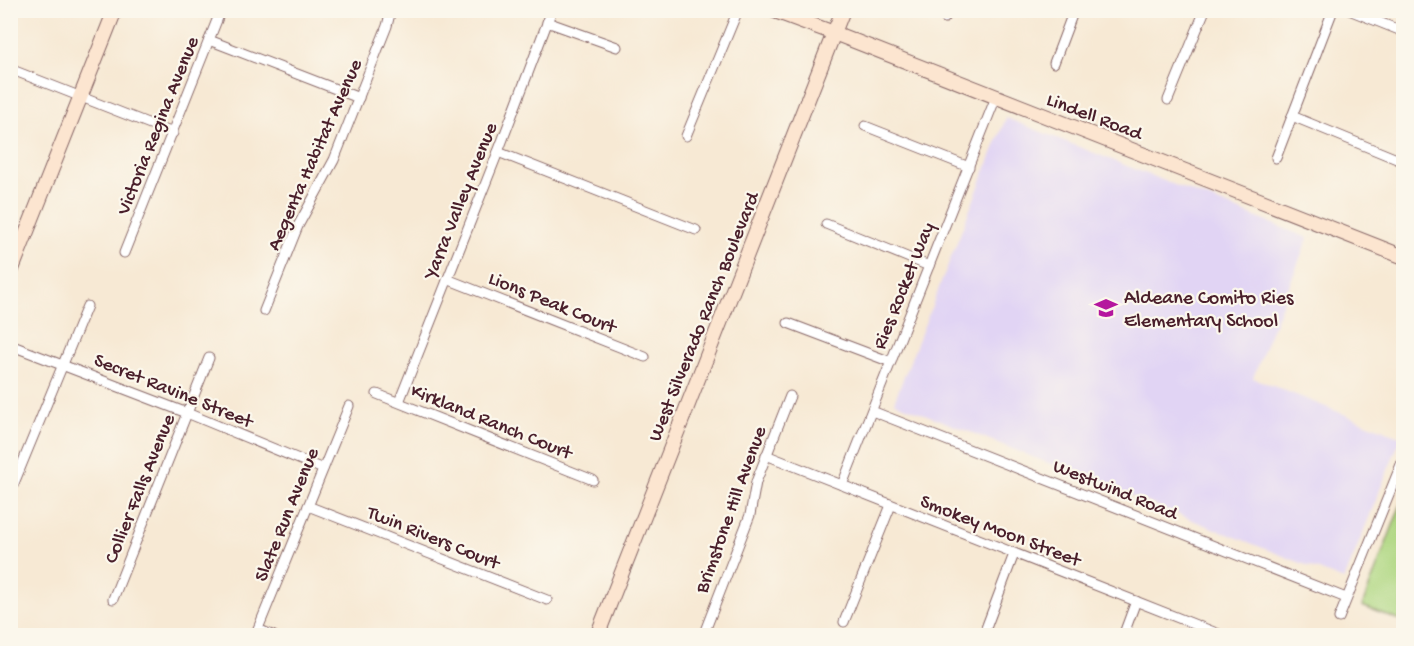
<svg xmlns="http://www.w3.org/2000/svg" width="1414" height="646" font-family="'Gochi Hand',sans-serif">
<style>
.built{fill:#e1d4f4}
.green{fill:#afd781;stroke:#7c7b56;stroke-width:1.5}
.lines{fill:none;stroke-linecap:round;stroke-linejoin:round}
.street-casing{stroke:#876666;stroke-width:11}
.secondary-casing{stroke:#876666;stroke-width:16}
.street{stroke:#fff;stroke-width:9}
.secondary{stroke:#fce5d0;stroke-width:14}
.labels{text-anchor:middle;stroke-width:4.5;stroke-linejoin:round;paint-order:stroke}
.street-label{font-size:20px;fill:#4a1f2b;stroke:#fbf7ec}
.poi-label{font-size:20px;fill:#4a1f2b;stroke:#fbf7ec;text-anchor:start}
</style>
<rect width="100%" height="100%" fill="#fbf7ec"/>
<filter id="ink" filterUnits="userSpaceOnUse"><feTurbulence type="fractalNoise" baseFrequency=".0167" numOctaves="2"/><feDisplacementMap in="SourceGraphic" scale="12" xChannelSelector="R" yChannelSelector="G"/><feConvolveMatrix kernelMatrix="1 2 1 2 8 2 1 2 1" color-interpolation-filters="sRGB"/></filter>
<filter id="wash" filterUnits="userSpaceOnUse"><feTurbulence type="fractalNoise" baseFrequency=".008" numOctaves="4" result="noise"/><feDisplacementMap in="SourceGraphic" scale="24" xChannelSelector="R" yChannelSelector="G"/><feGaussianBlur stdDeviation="1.35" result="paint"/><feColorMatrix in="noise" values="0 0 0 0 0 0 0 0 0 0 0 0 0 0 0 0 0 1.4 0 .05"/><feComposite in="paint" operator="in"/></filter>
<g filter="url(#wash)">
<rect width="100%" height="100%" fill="#f7e9d4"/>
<polygon class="built" points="1006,118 1308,238 1253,378 1401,437 1344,580 894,402"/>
<polygon class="green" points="1403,499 1403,622 1362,606"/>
</g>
<g filter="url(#ink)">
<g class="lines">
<g class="street-casing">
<g id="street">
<polyline points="1349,10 1404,32"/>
<polyline points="945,18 948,10"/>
<polyline points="547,22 617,47"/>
<polyline points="209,40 359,98"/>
<polyline points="1054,63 1074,10"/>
<polyline points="10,69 173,133"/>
<polyline points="1168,100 1205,10"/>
<polyline points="1292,116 1404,162"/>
<polyline points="865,126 969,167"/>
<polyline points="686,136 738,10"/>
<polyline points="498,152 696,230"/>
<polyline points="1276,158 1333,10"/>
<polyline points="826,224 929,266"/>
<polyline points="124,253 221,10"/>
<polyline points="447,279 645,357"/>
<polyline points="264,311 298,226 334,160 387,26 391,10"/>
<polyline points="788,323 891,362"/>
<polyline points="10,345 187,413 323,469"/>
<polyline points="377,394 593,480"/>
<polyline points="399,402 498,152 552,10"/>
<polyline points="872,411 1346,598"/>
<polyline points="766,455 1224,636"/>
<polyline points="842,485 996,97"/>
<polyline points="10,493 87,306"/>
<polyline points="308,506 547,600"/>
<polyline points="113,599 209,358"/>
<polyline points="1339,618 1404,457"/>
<polyline points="844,622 891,505"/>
<polyline points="258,629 274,636"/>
<polyline points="255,636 349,406"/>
<polyline points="703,636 750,515 756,482 790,396"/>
<polyline points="983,636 1014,554"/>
<polyline points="1123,636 1136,601"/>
</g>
</g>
<g class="secondary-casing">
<g id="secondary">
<polyline points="772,10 834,33 1404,257"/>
<polyline points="10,274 115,10"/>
<polyline points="597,636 843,10"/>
</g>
</g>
<use href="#street" class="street"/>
<use href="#secondary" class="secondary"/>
</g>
</g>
<defs>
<g id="school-bare" transform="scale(1.8)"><path d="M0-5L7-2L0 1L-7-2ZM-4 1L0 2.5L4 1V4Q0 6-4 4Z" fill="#b5179e" stroke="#fbf7ec" stroke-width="2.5" paint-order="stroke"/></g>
</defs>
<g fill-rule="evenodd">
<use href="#school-bare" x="1106" y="308"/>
</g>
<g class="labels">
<g class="street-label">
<text transform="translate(1095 115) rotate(21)" y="7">Lindell Road</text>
<text transform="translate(156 125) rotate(-68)" y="7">Victoria Regina Avenue</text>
<text transform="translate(313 154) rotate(-66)" y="7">Aegenta Habitat Avenue</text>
<text transform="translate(459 200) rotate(-68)" y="7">Yarra Valley Avenue</text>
<text transform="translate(902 285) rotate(-68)" y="7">Ries Rocket Way</text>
<text transform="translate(553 301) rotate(22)" y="7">Lions Peak Court</text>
<text transform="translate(702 316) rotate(-68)" y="7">West Silverado Ranch Boulevard</text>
<text transform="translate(174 389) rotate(22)" y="7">Secret Ravine Street</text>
<text transform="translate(492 420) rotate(22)" y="7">Kirkland Ranch Court</text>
<text transform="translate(138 488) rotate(-68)" y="7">Collier Falls Avenue</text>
<text transform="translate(1116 488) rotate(22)" y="7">Westwind Road</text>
<text transform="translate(729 509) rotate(-70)" y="7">Brimstone Hill Avenue</text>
<text transform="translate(285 514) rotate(-68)" y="7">Slate Run Avenue</text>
<text transform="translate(1001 529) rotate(21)" y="7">Smokey Moon Street</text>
<text transform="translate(434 536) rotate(22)" y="7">Twin Rivers Court</text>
</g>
<g class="poi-label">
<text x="1124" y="303">Aldeane Comito Ries<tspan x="1124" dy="23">Elementary School</tspan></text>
</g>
</g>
<rect width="1414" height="646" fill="none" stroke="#fbf7ec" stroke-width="36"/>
</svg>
